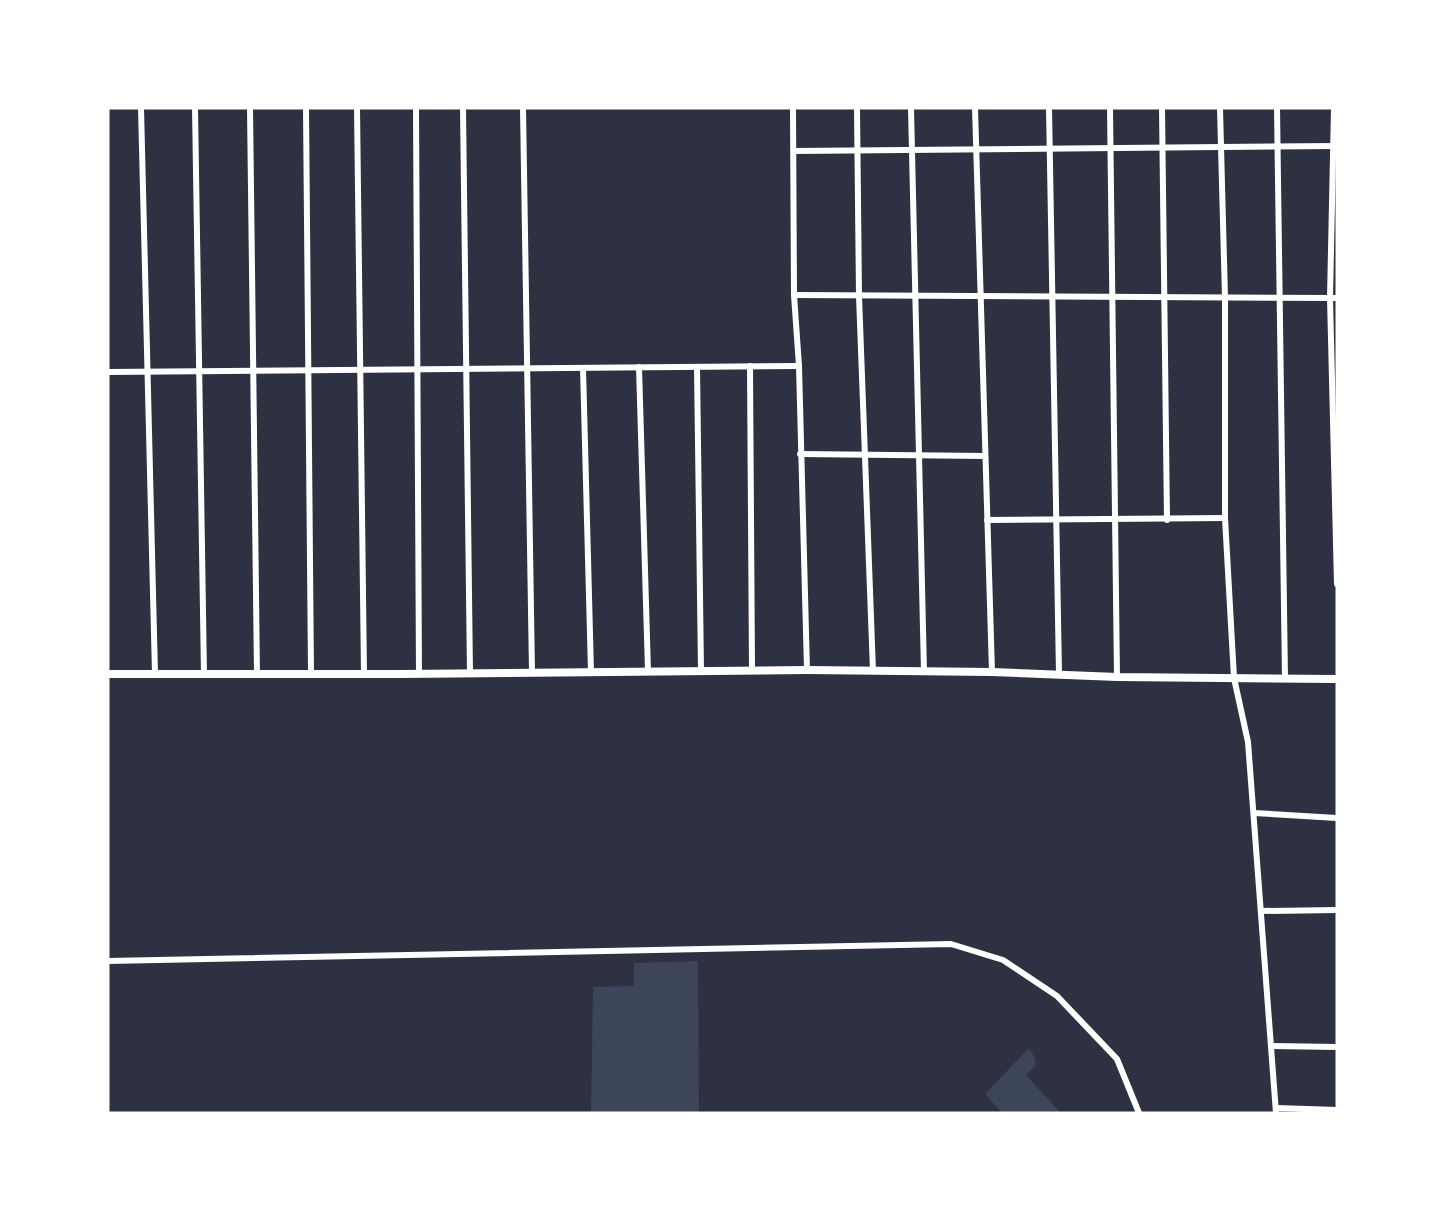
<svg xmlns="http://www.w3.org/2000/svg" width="1445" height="1221" font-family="Cabin,sans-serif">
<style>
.green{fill:#3c4559}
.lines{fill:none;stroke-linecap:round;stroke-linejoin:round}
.minor{stroke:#fff;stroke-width:6}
.tertiary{stroke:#fff;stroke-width:8}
</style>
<rect width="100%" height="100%" fill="#2d3142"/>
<g class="green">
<polygon points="698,961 699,1113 591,1113 593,987 634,986 634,963"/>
<polygon points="1029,1048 1035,1058 1036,1065 1026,1075 1061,1113 1002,1113 985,1094"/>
</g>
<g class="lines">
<g class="minor">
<polyline points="141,108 155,674"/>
<polyline points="195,108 204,675"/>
<polyline points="250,108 257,675"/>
<polyline points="306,108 311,674"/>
<polyline points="357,108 364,674"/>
<polyline points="416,108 419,674"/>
<polyline points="463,108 470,674"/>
<polyline points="523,108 532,673"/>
<polyline points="793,108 794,295 799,366 807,670"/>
<polyline points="857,108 859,296 873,671"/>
<polyline points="911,108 924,672"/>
<polyline points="975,108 992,672"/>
<polyline points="1049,108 1059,674"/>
<polyline points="1110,108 1117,677"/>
<polyline points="1162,108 1167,520"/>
<polyline points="1220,108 1225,298 1225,518 1234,678 1248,742 1276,1113"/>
<polyline points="1277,108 1285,679"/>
<polyline points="1334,108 1330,298 1337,584"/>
<polyline points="794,151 1337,146"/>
<polyline points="794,295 1337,298"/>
<polyline points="750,366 752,670"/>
<polyline points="639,367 648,671"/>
<polyline points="697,367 701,671"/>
<polyline points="583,368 591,672"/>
<polyline points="108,372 799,366"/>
<polyline points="800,454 985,456"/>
<polyline points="987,520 1225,518"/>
<polyline points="1254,813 1337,818"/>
<polyline points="1261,911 1337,910"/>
<polyline points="108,961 951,944 1003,960 1057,996 1117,1059 1139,1113"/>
<polyline points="1272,1046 1337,1047"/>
<polyline points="1276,1108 1337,1110"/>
</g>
<polyline class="tertiary" points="108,674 401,674 807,670 992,672 1117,677 1337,679"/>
</g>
<rect width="1445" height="1221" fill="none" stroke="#ffffff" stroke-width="219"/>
</svg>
